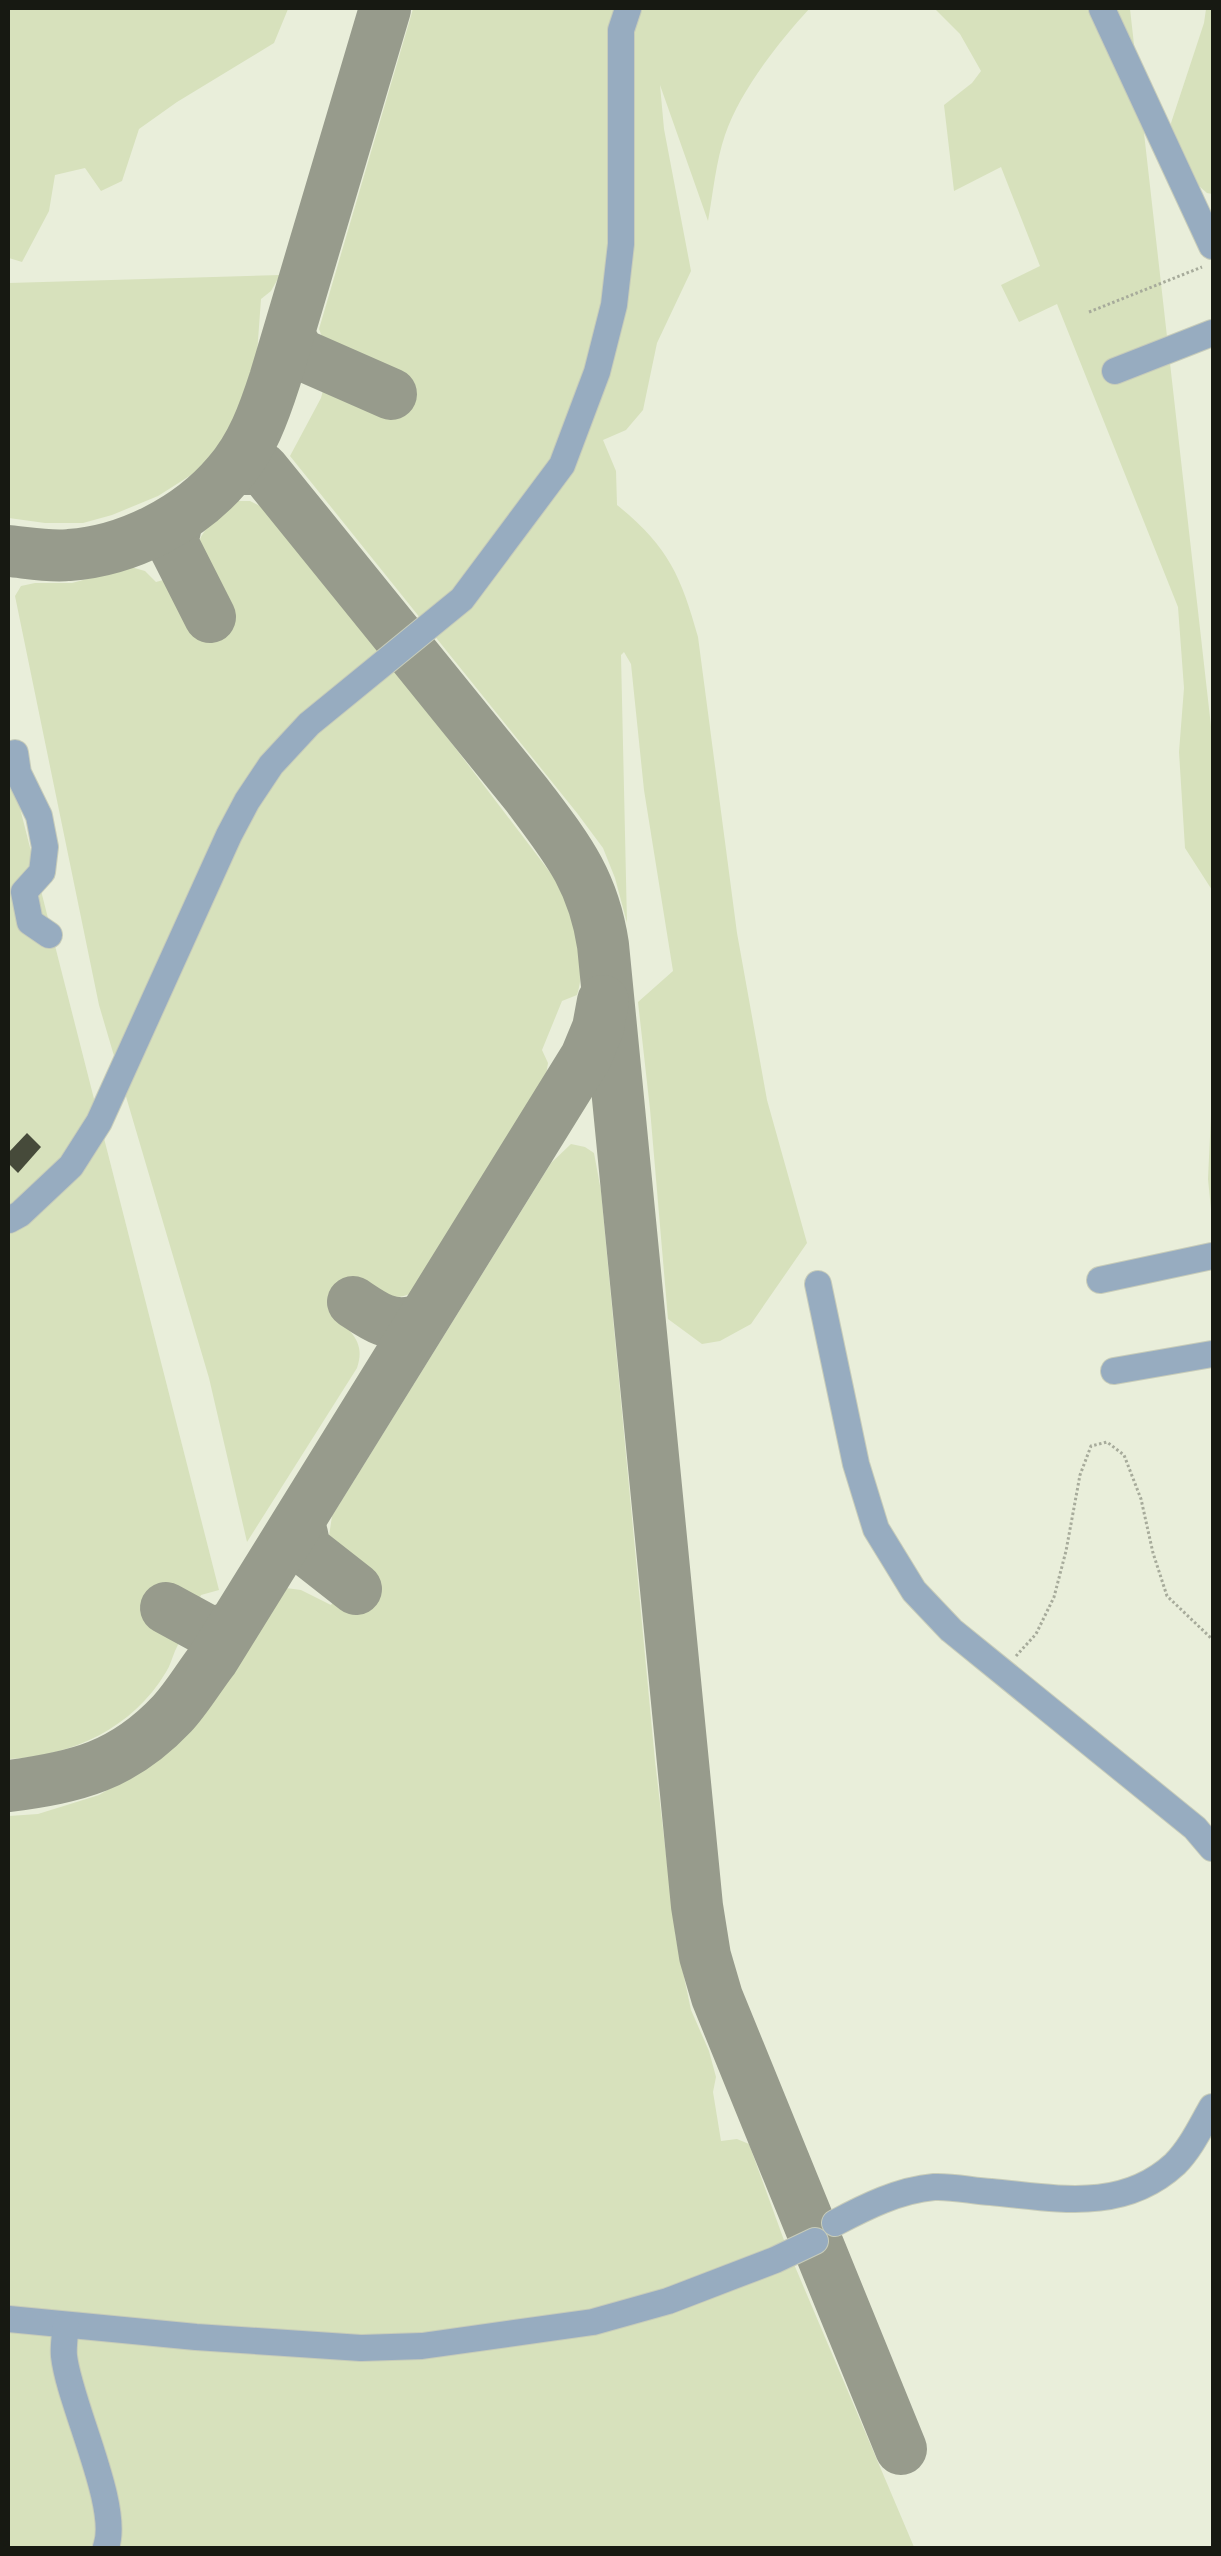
<svg xmlns="http://www.w3.org/2000/svg" width="1221" height="2556" font-family="'Open Sans',sans-serif">
<style>
.green{fill:#d7e1bc}
.lines{fill:none;stroke-linecap:round;stroke-linejoin:round}
.taxiway{stroke:#979b8c;stroke-width:52}
.building{fill:#464a3a}
.minor-casing{stroke:#c7ccba;stroke-width:28}
.path{stroke:#a7ab9b;stroke-width:3;stroke-dasharray:2.5 2.5;stroke-linecap:butt}
.minor{stroke:#97acc0;stroke-width:26}
</style>
<rect width="100%" height="100%" fill="#e9eeda"/>
<g class="green">
<polygon points="9,9 288,9 274,43 177,102 139,129 122,181 101,191 85,168 55,175 49,211 22,262 9,258"/>
<path d="M 413,9 L 809,9 C 778,43 740,91 725,135 C 716,161 713,193 708,221 L 660,85 L 664,129 L 691,271 L 657,343 L 643,410 L 626,430 L 603,440 L 616,471 L 617,505 C 668,546 681,576 698,637 L 737,933 L 767,1100 L 807,1243 L 751,1324 L 720,1341 L 702,1344 L 668,1319 L 650,1109 L 638,1002 L 673,971 L 644,790 L 631,664 L 624,652 L 621,655 L 627,923 L 615,878 L 603,848 L 577,813 L 290,456 L 321,398 L 334,349 L 324,342 L 319,329 Z"/>
<polygon points="935,9 1130,9 1212,735 1212,890 1185,848 1179,752 1184,688 1178,607 1057,304 1019,322 1001,285 1040,266 1001,167 954,191 944,105 972,83 981,71 960,34"/>
<polygon points="1206,9 1212,9 1212,194 1207,193 1174,164 1171,123 1204,23"/>
<polygon points="280,275 271,291 261,299 257,354 232,428 199,470 158,496 112,515 83,523 45,523 9,518 9,283"/>
<path d="M 238,501 L 250,501 L 264,508 L 399,674 L 562,888 C 574,919 588,961 577,995 L 562,1001 L 542,1050 L 548,1063 L 545,1082 L 412,1293 C 397,1300 389,1297 375,1291 L 350,1331 C 360,1343 362,1353 357,1368 L 247,1542 L 209,1378 L 99,1005 L 15,596 L 21,586 L 35,583 L 72,583 L 131,567 L 145,571 L 156,582 L 206,568 C 204,563 200,558 199,553 C 193,532 225,513 238,501 Z"/>
<path d="M 9,765 L 219,1590 L 201,1595 C 193,1614 184,1632 175,1651 C 172,1658 170,1666 166,1672 C 133,1728 72,1756 9,1759 Z"/>
<polygon points="1211,1115 1212,1115 1212,1219 1208,1179"/>
<polygon points="571,1144 585,1147 594,1153 601,1191 655,1761 676,1939 691,2010 709,2051 716,2077 713,2092 721,2141 737,2139 749,2144 785,2243 914,2547 9,2547 9,1816 38,1814 99,1795 163,1757 211,1706 275,1598 286,1588 301,1590 331,1605 359,1561 329,1536 332,1516 551,1163"/>
</g>
<g class="lines">
<g class="taxiway">
<polyline points="293,343 300,354 391,394"/>
<path d="M 237,469 L 263,469 L 527,795 C 566,847 593,879 603,945 L 697,1906 L 705,1956 L 717,1997 L 901,2449"/>
<polyline points="175,530 172,542 210,617"/>
<path d="M 9,551 C 29,553 49,557 69,555 C 128,551 190,519 228,474 C 252,447 264,413 275,379 L 385,9"/>
<path d="M 353,1302 C 374,1316 388,1327 413,1322"/>
<polyline points="302,1534 305,1549 356,1589"/>
<polyline points="166,1608 210,1632 223,1630"/>
<path d="M 9,1786 C 77,1777 123,1766 172,1714 C 187,1698 199,1677 213,1659 L 586,1057 L 598,1028 L 603,1001"/>
</g>
</g>
<polygon class="building" points="27,1133 41,1147 18,1173 9,1164 9,1152"/>
<g class="lines">
<g class="minor-casing">
<g id="minor">
<polyline points="1102,9 1212,246"/>
<polyline points="1115,371 1212,333"/>
<polyline points="15,753 18,773 39,816 45,847 42,872 24,892 30,922 49,935"/>
<polyline points="9,1220 20,1214 71,1166 99,1122 229,835 247,801 271,765 309,724 462,599 562,465 597,372 614,305 621,244 621,30 628,9"/>
<polyline points="1100,1280 1212,1256"/>
<polyline points="818,1284 856,1464 876,1529 914,1591 951,1630 1195,1828 1212,1848"/>
<polyline points="1114,1371 1212,1354"/>
<path d="M 835,2223 C 865,2207 899,2190 934,2187 C 952,2186 973,2191 991,2192 C 1056,2198 1122,2213 1175,2164 C 1191,2148 1201,2126 1212,2107"/>
<polyline points="9,2319 196,2337 361,2348 422,2346 593,2322 668,2301 775,2260 815,2241"/>
<path d="M 66,2325 C 65,2335 63,2346 64,2356 C 69,2403 121,2507 106,2547"/>
</g>
</g>
<g class="path">
<polyline points="1089,312 1202,267"/>
<polyline points="1016,1656 1036,1634 1054,1597 1066,1551 1080,1475 1091,1446 1107,1442 1124,1455 1141,1499 1153,1553 1167,1596 1212,1639"/>
</g>
<use href="#minor" class="minor"/>
</g>
<rect width="1221" height="2556" fill="none" stroke="#171912" stroke-width="20"/>
</svg>
